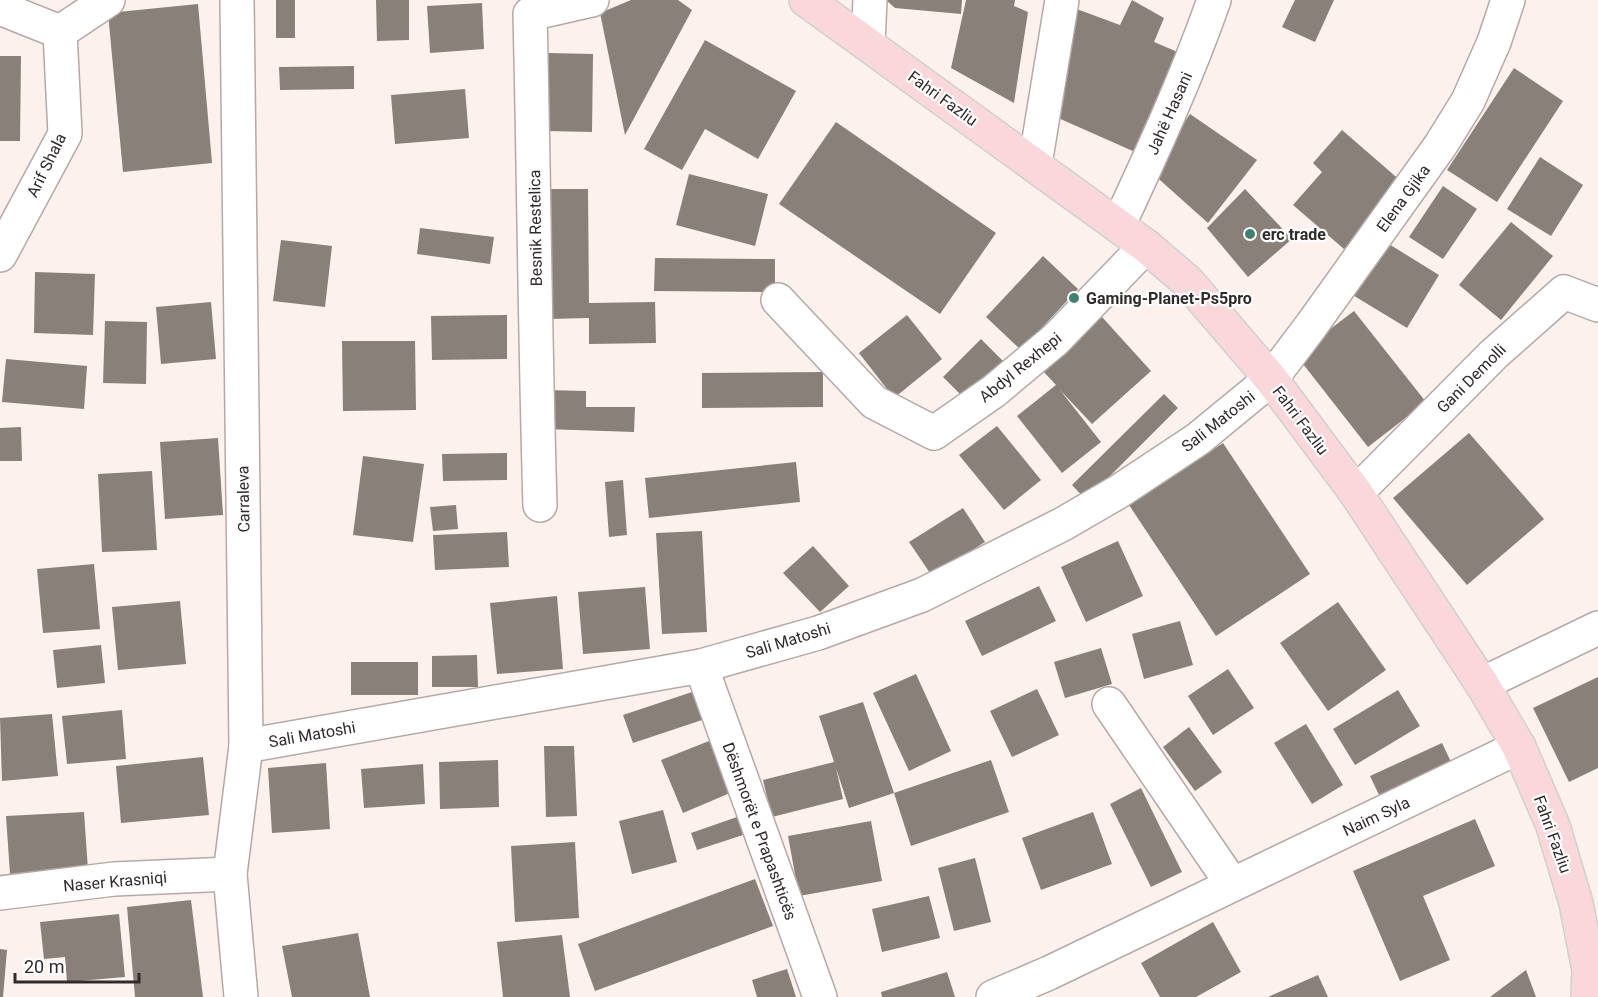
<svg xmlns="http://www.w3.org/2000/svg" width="1598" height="997" font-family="Roboto,sans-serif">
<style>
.building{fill:#888079}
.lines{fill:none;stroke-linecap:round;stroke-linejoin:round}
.minor-casing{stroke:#b4a9a6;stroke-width:36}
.major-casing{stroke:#d1d0d0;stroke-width:36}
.minor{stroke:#fff;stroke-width:33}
.major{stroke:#fad7da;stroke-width:33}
.poi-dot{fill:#41806e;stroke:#fff;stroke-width:2}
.labels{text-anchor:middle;stroke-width:4.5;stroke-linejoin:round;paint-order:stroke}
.street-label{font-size:16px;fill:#302b2a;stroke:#fff}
.poi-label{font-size:16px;font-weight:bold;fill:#302b2a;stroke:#fff;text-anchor:start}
</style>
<rect width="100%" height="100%" fill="#fdf1ee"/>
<g class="building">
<rect x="276" y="0" width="19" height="38"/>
<polygon points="376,0 409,0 409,40 377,41"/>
<polygon points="631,0 678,0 692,10 625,135 600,13"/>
<polygon points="886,0 962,0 961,14 895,8"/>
<polygon points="966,0 1015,0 1014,6 1028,12 1014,103 951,68"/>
<polygon points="1132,0 1164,18 1154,42 1180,53 1135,152 1056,117 1074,8 1120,25"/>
<polygon points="1295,0 1334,0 1315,42 1282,27"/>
<polygon points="482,3 484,49 430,53 427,6"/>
<polygon points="198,4 212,163 123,172 108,13"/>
<polygon points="705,40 796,91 758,159 705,129 682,170 644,149"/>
<polygon points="548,53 593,54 592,132 546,131"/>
<polygon points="0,56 21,56 20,141 0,141"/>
<polygon points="354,66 354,89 280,90 279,67"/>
<polygon points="1514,68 1563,101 1497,202 1447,170"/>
<polygon points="465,89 469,138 395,144 391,95"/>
<polygon points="1190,114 1257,160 1208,223 1151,172"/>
<polygon points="836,122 996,233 940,314 779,204"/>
<polygon points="1342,130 1402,182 1344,249 1293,205 1322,172 1313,163"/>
<polygon points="1540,157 1583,185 1551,236 1507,209"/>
<polygon points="689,174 768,194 755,246 676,225"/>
<polygon points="1443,186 1477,209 1443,259 1409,237"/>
<polygon points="548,189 588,189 589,303 655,302 656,343 589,344 589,318 549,319"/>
<polygon points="1245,189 1292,239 1248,277 1207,228"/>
<polygon points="1511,222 1553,256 1501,320 1459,285"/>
<polygon points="420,228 494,237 490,264 417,254"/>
<polygon points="281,240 332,246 325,307 273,301"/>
<polygon points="1384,241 1439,275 1407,328 1351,294"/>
<polygon points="1043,256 1078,289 1021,350 986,317"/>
<polygon points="655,258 775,259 775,292 654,291"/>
<polygon points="35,272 95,274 93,335 34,333"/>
<polygon points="211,302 216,359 161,364 156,307"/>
<polygon points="1354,311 1426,402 1368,447 1296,355"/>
<polygon points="507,315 507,359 432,360 431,316"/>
<polygon points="907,315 942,359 894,398 859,353"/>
<polygon points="1102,317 1151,371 1092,424 1060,390 1101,442 1062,473 1017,416 1056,385 1043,371"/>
<polygon points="105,321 147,322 146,384 103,383"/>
<polygon points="981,339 1004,362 966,400 943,377"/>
<polygon points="342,341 415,341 416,410 343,411"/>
<polygon points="6,359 87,366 84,409 2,402"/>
<polygon points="823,372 823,407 702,408 702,373"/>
<polygon points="545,390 586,391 586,407 635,407 634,432 544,429"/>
<polygon points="1164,394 1178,408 1086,500 1072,485"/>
<polygon points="997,426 1041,480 1004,510 959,455"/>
<polygon points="21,427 22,461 0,461 0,428"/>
<polygon points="1469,433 1544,519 1467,585 1393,498"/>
<polygon points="218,438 223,515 165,519 160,442"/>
<polygon points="1223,443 1310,574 1216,636 1129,505"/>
<polygon points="507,453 507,480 443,481 442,454"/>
<polygon points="363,456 424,464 413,542 353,535"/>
<polygon points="796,462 800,502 649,518 645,478"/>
<polygon points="152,471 157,550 102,552 98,474"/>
<polygon points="623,480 627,535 609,537 605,482"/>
<polygon points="456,505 458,529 433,531 430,507"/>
<polygon points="963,508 985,542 932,576 909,542"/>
<polygon points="702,531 707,632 662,634 656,533"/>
<polygon points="507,532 509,567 435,570 433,535"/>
<polygon points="1118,541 1143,596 1086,622 1061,567"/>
<polygon points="813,546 849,586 820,612 783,573"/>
<polygon points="94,564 100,629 43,633 37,569"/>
<polygon points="1039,586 1056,621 982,656 965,621"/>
<polygon points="645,587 650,649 583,654 578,592"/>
<polygon points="557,596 563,669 497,674 490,603"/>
<polygon points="180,601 186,664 118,670 112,607"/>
<polygon points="1338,602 1386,670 1328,711 1280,643"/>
<polygon points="1180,621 1193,665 1144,679 1132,634"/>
<polygon points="101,645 105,683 57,688 53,650"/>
<polygon points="1101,648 1112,684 1065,698 1054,662"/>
<polygon points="477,655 478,687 432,687 432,656"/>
<rect x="351" y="662" width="67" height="33"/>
<polygon points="1228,669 1254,708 1213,735 1188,696"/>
<polygon points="916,674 951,751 909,771 873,693"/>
<polygon points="1598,677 1598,768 1569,782 1533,708"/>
<polygon points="1037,689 1059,735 1012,757 990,711"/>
<polygon points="1398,690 1420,726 1355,765 1333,729"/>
<polygon points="692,692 702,720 633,743 623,715"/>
<polygon points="863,702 894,793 849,808 836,768 843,799 772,817 763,780 834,762 819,716"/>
<polygon points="122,710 126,759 67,764 62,716"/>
<polygon points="52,714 58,776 2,781 0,718"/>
<polygon points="1306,724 1343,785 1312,804 1274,743"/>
<polygon points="1189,727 1222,772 1195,791 1163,747"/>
<polygon points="709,741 730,793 683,813 661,760"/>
<polygon points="1442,743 1452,764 1380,797 1370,776"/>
<polygon points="544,746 574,746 577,816 546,817"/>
<polygon points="203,757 209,815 121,823 116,766"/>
<polygon points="498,760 499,807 440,809 439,762"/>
<polygon points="991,760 1009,812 911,846 894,793"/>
<polygon points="326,763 330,829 272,833 268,768"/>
<polygon points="423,764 425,804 364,808 361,769"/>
<polygon points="1141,788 1182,872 1151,887 1110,804"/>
<polygon points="663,810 677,862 632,874 619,821"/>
<polygon points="84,812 88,870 10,874 6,816"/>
<polygon points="1093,812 1112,864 1041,890 1022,838"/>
<polygon points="737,817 743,835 697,850 691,833"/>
<polygon points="1475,819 1495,866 1423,896 1450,960 1400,981 1353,871"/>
<polygon points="871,821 882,881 799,896 788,836"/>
<polygon points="575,842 579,918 515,922 511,846"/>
<polygon points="975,858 991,922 954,931 938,868"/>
<polygon points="755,879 773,926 595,991 578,944"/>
<polygon points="929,896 940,938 882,952 872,909"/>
<polygon points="191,900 203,997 135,997 127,907"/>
<polygon points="119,914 125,977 67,982 65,957 44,959 40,922"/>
<polygon points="1213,922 1241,972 1196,997 1160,997 1141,963"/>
<polygon points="358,933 370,997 292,997 282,946"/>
<polygon points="562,935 570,997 503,997 497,942"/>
<polygon points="0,949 7,950 3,997 0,997"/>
<polygon points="787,969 796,997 757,997 752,980"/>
<polygon points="1526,970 1536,997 1490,997"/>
<polygon points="947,972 955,997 882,997 881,992"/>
<polygon points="1318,975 1328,997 1268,997"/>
</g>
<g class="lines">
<g class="minor-casing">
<g id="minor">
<polyline points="237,0 246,746 230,874 241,997"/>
<polyline points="0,8 60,32"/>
<polyline points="60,32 108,0"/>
<polyline points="868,44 870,0"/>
<polyline points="1035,164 1062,0"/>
<path d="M 1119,224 C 1153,151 1187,77 1214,0"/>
<polyline points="0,255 65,134 60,32"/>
<polyline points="778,300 874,402 934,433 994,391 1055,340 1146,246"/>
<polyline points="1356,493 1494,354 1564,292 1598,305"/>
<path d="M 540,505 C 535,342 534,178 530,14 L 592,0"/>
<polyline points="701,666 820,997"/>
<polyline points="1482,684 1598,628"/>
<polyline points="1109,704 1232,884"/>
<polyline points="246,746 701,666 818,633 922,595 1063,524 1118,492 1198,439 1271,379 1311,326 1440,146 1468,101 1494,42 1508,0"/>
<polyline points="0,893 114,879 230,874"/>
<polyline points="993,997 1049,973 1519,747"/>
</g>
</g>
<g class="major-casing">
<polyline id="major" points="806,0 1146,246 1188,282 1271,379 1356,493 1482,684 1519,747 1553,826 1576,903 1589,970 1588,997"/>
</g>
<use href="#minor" class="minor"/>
<use href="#major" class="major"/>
</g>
<g class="poi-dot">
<circle cx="1250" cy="234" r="6"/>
<circle cx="1074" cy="298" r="6"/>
</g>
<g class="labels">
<g class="street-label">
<text transform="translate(943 98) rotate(36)" y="6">Fahri Fazliu</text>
<text transform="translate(1169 113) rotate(-66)" y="6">Jahë Hasani</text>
<text transform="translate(46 165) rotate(-64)" y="6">Arif Shala</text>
<text transform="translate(1403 198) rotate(-54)" y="6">Elena Gjika</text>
<text transform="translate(535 228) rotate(-91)" y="6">Besnik Restelica</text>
<text transform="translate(1020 367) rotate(-39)" y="6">Abdyl Rexhepi</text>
<text transform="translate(1471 378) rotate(-45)" y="6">Gani Demolli</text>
<text transform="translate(1301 420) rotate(53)" y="6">Fahri Fazliu</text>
<text transform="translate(1218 421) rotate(-38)" y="6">Sali Matoshi</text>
<text transform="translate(243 499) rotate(-91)" y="6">Carraleva</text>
<text transform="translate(788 640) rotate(-17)" y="6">Sali Matoshi</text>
<text transform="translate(312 734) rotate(-10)" y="6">Sali Matoshi</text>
<text transform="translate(1376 816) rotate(-25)" y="6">Naim Syla</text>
<text transform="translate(760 831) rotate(70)" y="6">Dëshmorët e Prapashticës</text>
<text transform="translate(1553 834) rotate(70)" y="6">Fahri Fazliu</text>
<text transform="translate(115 881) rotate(-5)" y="6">Naser Krasniqi</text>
</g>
<g class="poi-label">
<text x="1262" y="240">erc trade</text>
<text x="1086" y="304">Gaming-Planet-Ps5pro</text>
</g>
</g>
<path d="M15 973v9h124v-9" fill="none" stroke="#302b2a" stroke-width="3"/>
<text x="24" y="973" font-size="18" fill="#302b2a" stroke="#ffffff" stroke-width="4.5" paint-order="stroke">20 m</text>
</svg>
